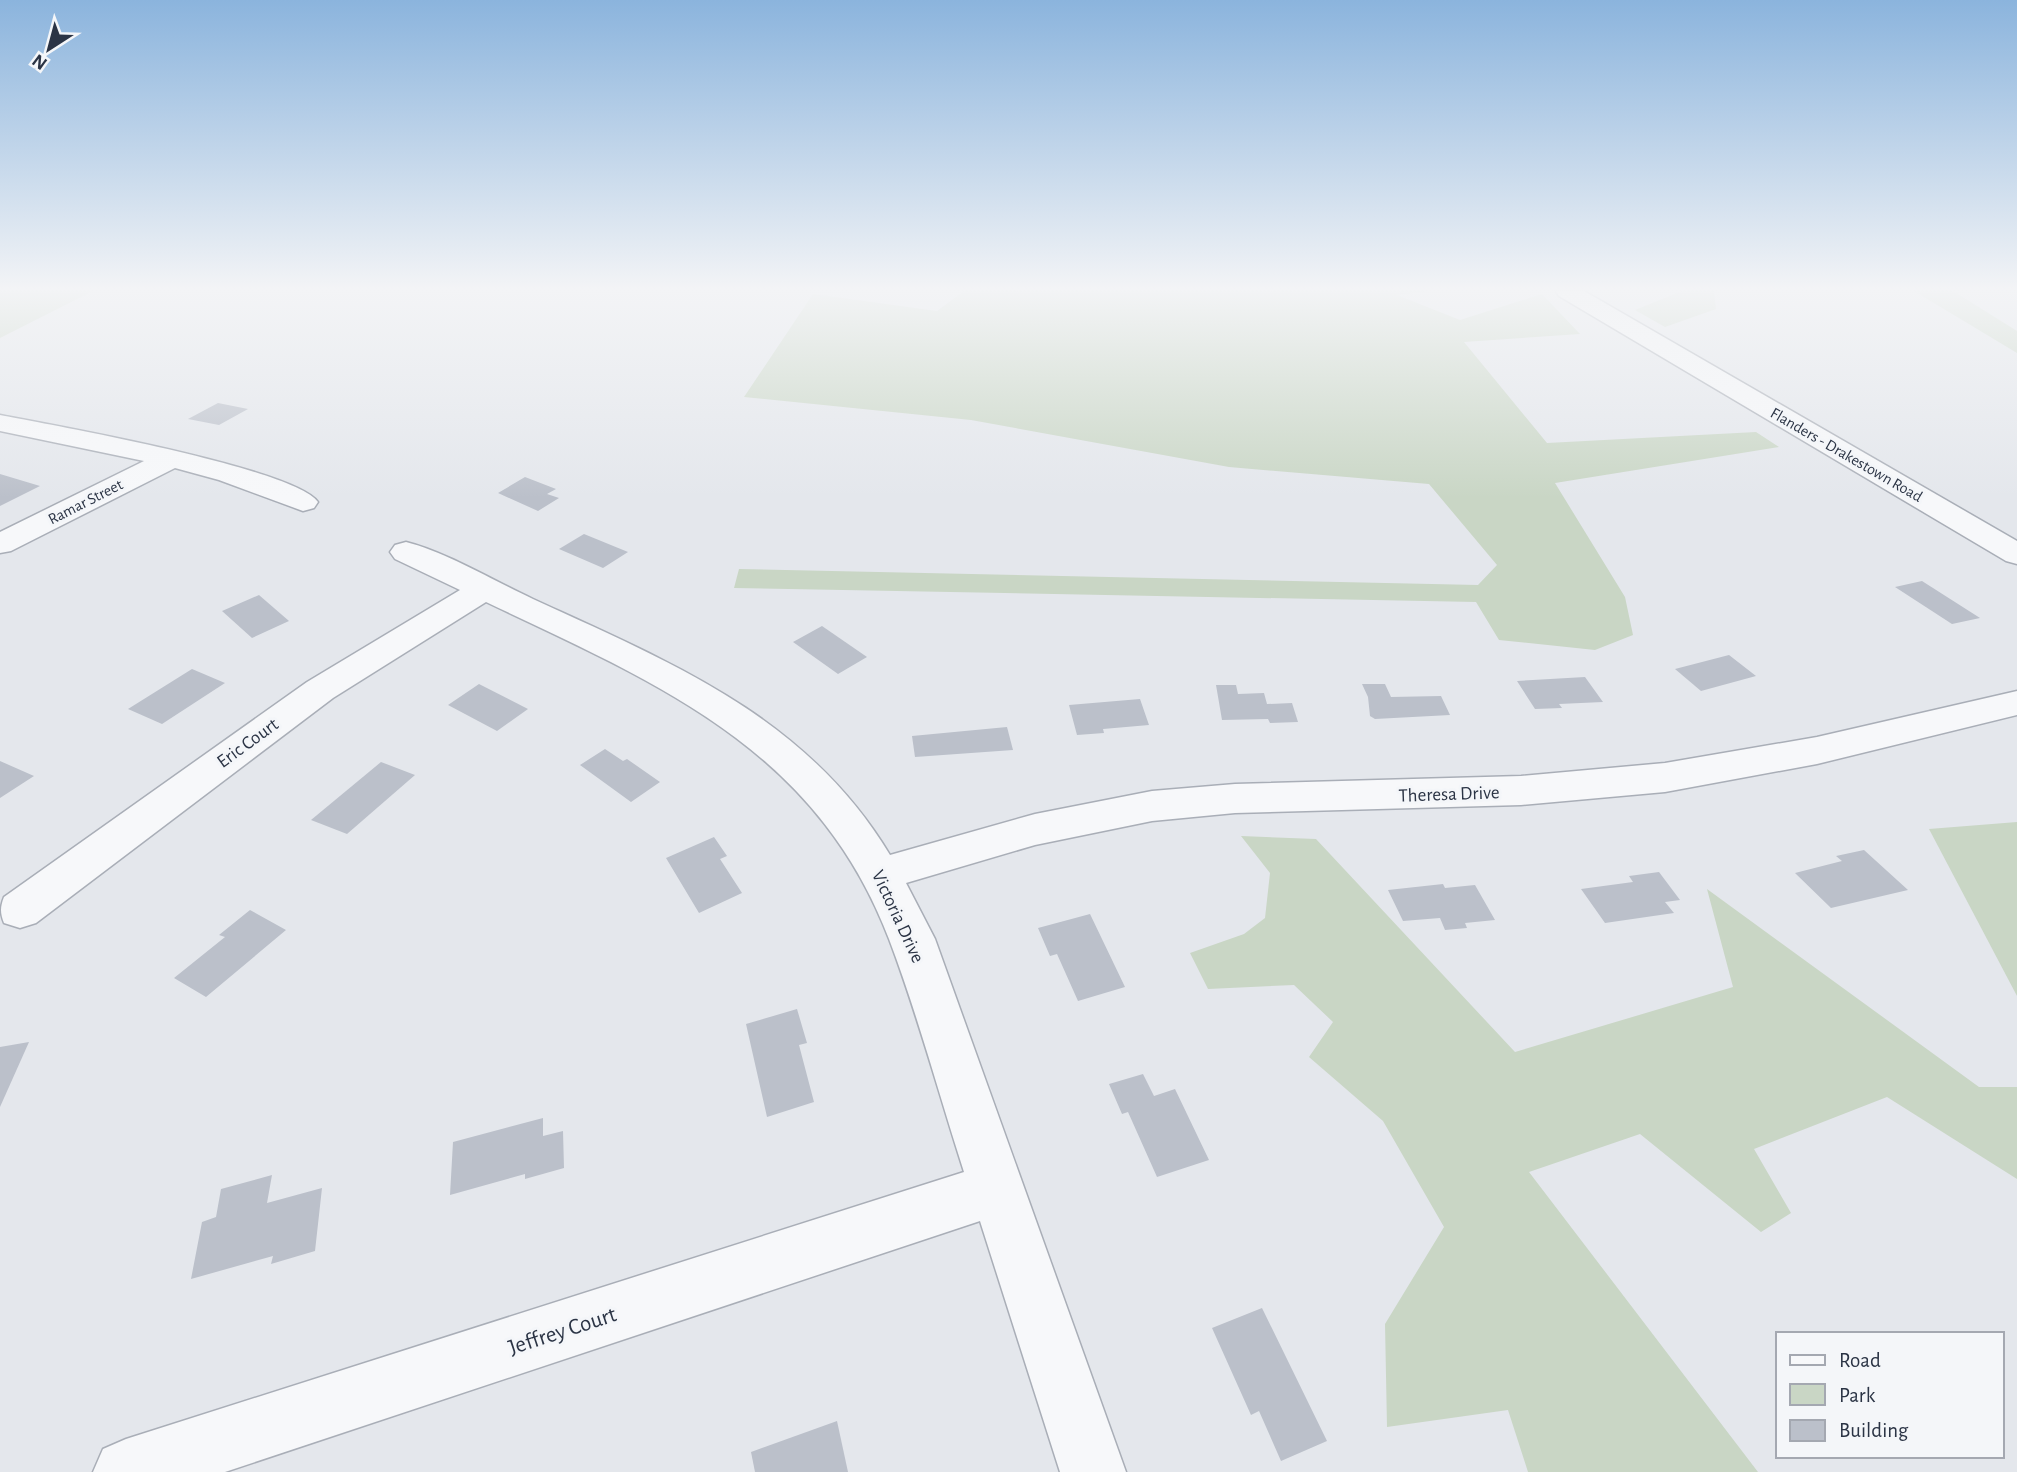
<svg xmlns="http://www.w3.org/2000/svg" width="2017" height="1472" font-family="'Alegreya Sans',sans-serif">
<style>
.green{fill:#c9d6c5}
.building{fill:#bbc0ca}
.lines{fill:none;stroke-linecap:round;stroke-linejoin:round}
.minor-casing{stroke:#a9aeb7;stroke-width:3}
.minor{fill:#f7f8fa;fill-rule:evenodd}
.labels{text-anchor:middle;stroke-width:6;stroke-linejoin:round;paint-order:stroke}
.far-street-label{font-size:16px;fill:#2b3445;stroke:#f4f6f9}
.street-label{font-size:19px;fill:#2b3445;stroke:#f4f6f9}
.near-street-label{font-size:23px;fill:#2b3445;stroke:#f4f6f9}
</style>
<rect width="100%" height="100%" fill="#e4e7ec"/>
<g class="green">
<polygon points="0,291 93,291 0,338"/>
<polygon points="964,291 1429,291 1397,295 1460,320 1542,294 1580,334 1464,342 1547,443 1756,432 1779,447 1555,483 1625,597 1633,635 1595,650 1499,640 1476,602 734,588 739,569 1478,585 1497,565 1429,484 1229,467 971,420 744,397 813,294 937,311"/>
<polygon points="1682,291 1714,291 1716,309 1665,327 1635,310"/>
<polygon points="1914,291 1953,291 2017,331 2017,353"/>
<polygon points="2017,822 2017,996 1929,829"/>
<polygon points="1241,836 1316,839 1515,1052 1733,987 1707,889 1979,1087 2017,1087 2017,1179 1887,1097 1754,1149 1791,1213 1761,1232 1640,1134 1529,1172 1758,1472 1528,1472 1508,1410 1387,1427 1385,1324 1444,1227 1383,1121 1309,1057 1333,1022 1294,985 1208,989 1190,953 1244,934 1265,918 1270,873"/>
</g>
<g class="building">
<polygon points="218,403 248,409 219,425 188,419"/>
<polygon points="0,474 40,486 0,506"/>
<polygon points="525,477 556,489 547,494 559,498 538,511 498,493"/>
<polygon points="584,534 628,552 603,568 559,549"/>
<polygon points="1922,581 1980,618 1952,624 1895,587"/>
<polygon points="259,595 289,621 252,638 222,611"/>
<polygon points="822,626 867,657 838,674 793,642"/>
<polygon points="1729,655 1756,676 1701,691 1675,669"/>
<polygon points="192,669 225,683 162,724 128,709"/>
<polygon points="1585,677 1603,702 1559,704 1562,708 1535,709 1517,681"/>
<polygon points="479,684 528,709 497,731 448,705"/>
<polygon points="1362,684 1385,684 1391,697 1441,696 1450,715 1375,719 1370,716 1368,697"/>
<polygon points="1216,685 1236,685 1238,694 1264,693 1267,704 1292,703 1298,722 1270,723 1268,719 1222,720"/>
<polygon points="1140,699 1149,725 1103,729 1104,733 1077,735 1069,705"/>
<polygon points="1007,727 1013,750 915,757 912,736"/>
<polygon points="605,749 623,761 627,759 660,782 631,802 580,765"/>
<polygon points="0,761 34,776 0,798"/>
<polygon points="381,762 415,775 347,834 311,820"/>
<polygon points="714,837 727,856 720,859 742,893 699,913 666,858"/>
<polygon points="1864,850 1908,890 1831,908 1795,873 1842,861 1836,856"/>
<polygon points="1659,872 1680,900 1665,902 1674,913 1605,923 1581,889 1633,882 1629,876"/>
<polygon points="1443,884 1445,888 1475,885 1495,920 1465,923 1467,928 1445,930 1440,918 1403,921 1388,890"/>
<polygon points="250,910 286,930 206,997 174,978 225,937 219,935"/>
<polygon points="1090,914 1125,987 1078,1001 1057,954 1050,956 1038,928"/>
<polygon points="797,1009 807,1043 799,1045 814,1102 767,1117 746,1024"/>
<polygon points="29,1042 0,1107 0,1047"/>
<polygon points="1143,1074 1154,1096 1175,1089 1209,1160 1157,1177 1128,1112 1122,1114 1109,1084"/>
<polygon points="543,1118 543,1136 563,1131 564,1168 525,1179 525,1174 450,1195 453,1142"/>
<polygon points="272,1175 267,1203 322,1188 315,1251 271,1264 273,1256 191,1279 202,1222 216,1217 221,1189"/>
<polygon points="1262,1308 1327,1441 1281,1461 1259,1411 1251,1415 1212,1328"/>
<polygon points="837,1421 848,1472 755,1472 751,1452"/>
</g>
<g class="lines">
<g class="minor-casing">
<g id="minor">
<polygon points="1556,291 1584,291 2017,541 2017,564 2006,561 1559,296"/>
<path d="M 0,415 C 52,425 294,468 318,502 L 314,508 L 303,511 L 219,480 L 175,468 L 11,551 L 0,553 L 0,532 L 144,461 L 0,431 Z"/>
<path d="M 406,542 C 446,552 494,581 533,599 C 672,663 807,717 890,855 L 1035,814 L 1152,791 L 1235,784 L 1521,776 L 1665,763 L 1817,737 L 2017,691 L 2017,715 L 1817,764 L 1665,792 L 1521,805 L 1235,813 L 1152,821 L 1035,845 L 906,883 L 935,939 L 1126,1472 L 1060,1472 L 980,1221 L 225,1472 L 93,1472 L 103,1449 L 126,1439 L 964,1172 C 939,1095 918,1015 889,939 C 816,748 657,683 486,602 L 333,698 L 36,923 L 20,928 L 4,923 C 0,913 0,907 4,897 L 307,682 L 460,590 L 395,559 L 390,552 L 395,545 Z"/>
</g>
</g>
<use href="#minor" class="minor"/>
</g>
<linearGradient id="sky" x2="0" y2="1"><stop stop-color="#8bb4dd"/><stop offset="0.58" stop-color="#f3f4f6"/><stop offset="1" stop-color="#f3f4f6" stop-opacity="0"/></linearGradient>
<rect width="2017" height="498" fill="url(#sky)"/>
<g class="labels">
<g class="far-street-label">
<text transform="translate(1847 454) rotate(30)" y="6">Flanders - Drakestown Road</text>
<text transform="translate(85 501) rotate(-27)" y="6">Ramar Street</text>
</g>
<g class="street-label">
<text transform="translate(247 742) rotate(-36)" y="7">Eric Court</text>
<text transform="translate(1449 793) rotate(-2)" y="7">Theresa Drive</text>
<text transform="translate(899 916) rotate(65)" y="7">Victoria Drive</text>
</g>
<g class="near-street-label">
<text transform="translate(562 1330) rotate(-18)" y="8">Jeffrey Court</text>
</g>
</g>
<rect x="1776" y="1332" width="228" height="126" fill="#f4f6f9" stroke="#a4a8b1" stroke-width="2"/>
<rect x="1790" y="1355" width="35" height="10" fill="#f7f8fa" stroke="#a4a8b1" stroke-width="2"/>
<text x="1839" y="1367" font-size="21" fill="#2b3445">Road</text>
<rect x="1790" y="1384" width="35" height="21" fill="#c9d6c5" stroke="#a4a8b1" stroke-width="2"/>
<text x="1839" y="1402" font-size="21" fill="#2b3445">Park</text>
<rect x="1790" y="1420" width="35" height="21" fill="#bbc0ca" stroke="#a4a8b1" stroke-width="2"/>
<text x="1839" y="1437" font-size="21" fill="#2b3445">Building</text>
<g transform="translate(49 49) rotate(216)" stroke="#f4f6f9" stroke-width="5" paint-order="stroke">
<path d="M0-5L12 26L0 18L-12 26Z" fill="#2b3445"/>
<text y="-10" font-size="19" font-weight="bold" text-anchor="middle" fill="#2b3445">N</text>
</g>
</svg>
